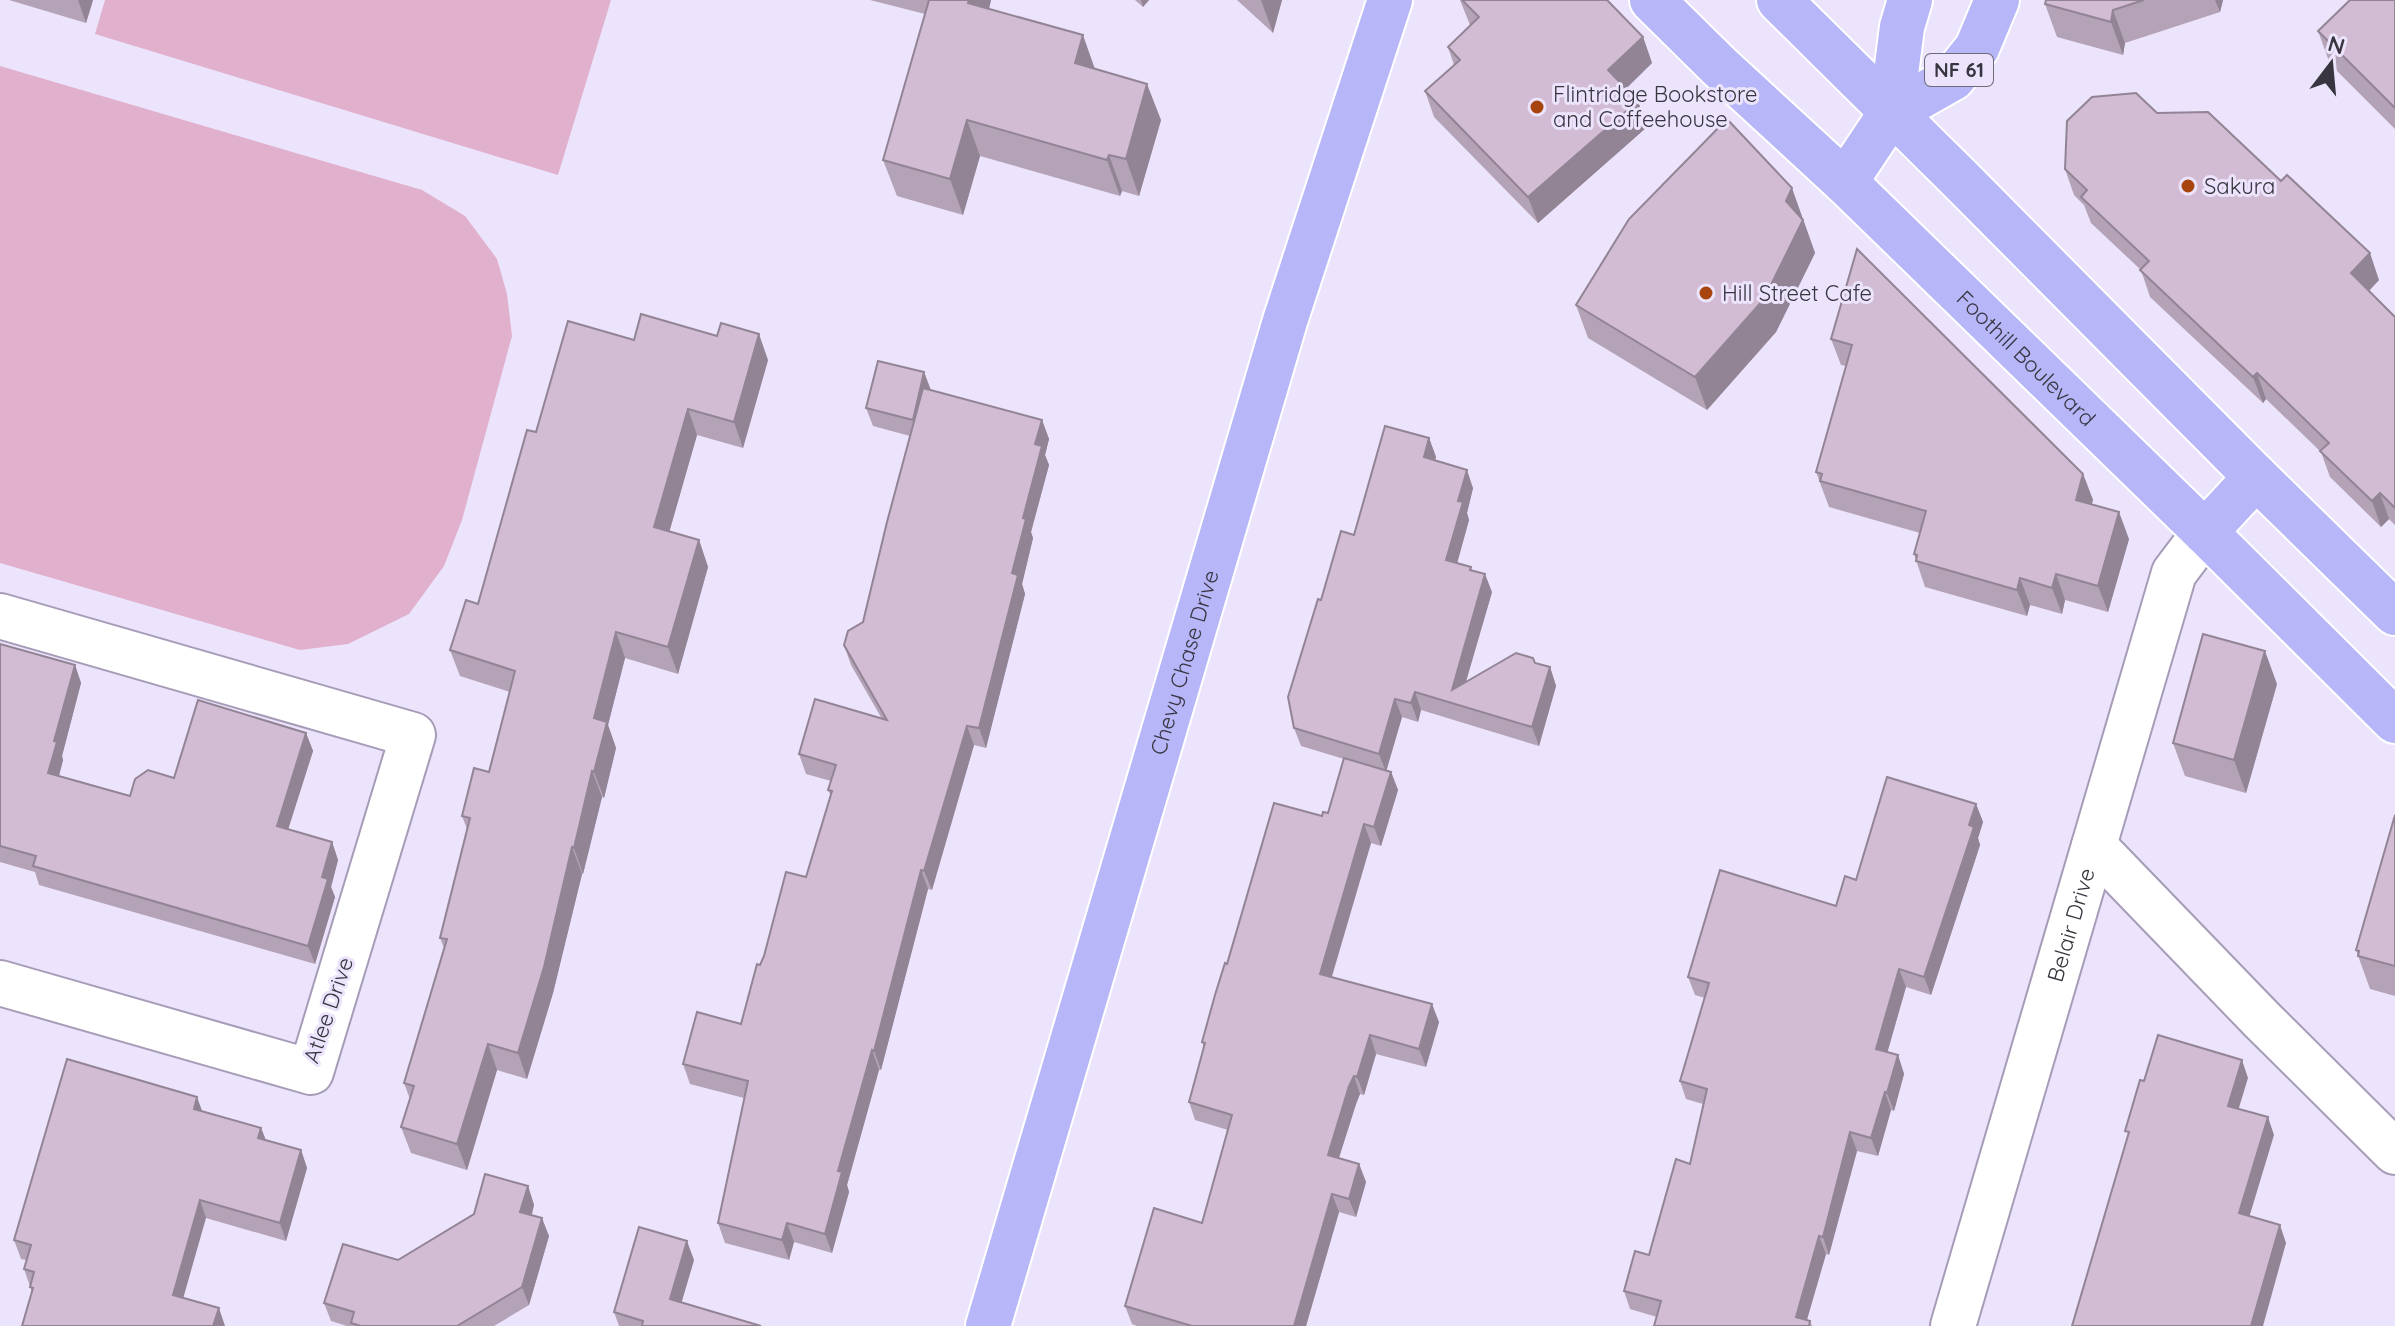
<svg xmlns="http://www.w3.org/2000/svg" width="2395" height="1326" font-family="Quicksand,sans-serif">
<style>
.green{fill:#e0b0cc}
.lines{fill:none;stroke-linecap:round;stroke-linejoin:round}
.minor-casing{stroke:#a69cb8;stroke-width:48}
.major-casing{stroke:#fff;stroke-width:48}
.minor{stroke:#fff;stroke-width:44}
.major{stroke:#b6b6f8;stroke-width:44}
.wall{fill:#b4a2b6}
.shaded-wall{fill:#928494}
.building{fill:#d1bcd4;stroke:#928494;stroke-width:2}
.poi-dot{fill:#a8450f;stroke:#ece4fc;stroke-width:3}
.labels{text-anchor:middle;stroke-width:6;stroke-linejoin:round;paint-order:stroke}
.shield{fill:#ece4fc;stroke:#6f6a78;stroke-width:2}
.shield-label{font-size:20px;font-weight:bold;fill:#393540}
.poi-label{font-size:22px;fill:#393540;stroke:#ece4fc;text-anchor:start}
.street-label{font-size:22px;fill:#393540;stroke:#ece4fc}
</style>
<rect width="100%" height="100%" fill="#ece4fc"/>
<g class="green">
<polygon points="105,0 611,0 558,175 95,34"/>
<polygon points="0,66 422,190 465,216 497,259 507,294 512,336 462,520 444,566 409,614 348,644 300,650 0,563"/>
</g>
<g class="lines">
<g class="minor-casing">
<g id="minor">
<polyline points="0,616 413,735 311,1072 0,983"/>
<polyline points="2094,846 2261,1019 2395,1152"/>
<path id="s1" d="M 1953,1326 L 2174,573 L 2205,532"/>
</g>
</g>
<g class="major-casing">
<g id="major">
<path id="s2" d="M 1652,0 L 1720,67 L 1845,182 L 2205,532 L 2395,721"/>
<polyline points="1779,0 1959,178 2256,477 2395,613"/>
<polyline points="1891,113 1953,78 1977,48 1997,0"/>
<polyline points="1845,182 1891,113 1902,27 1910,0"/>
<polyline points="2205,532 2256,477"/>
<path id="s3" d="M 988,1326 L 1285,321 L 1390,0"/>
</g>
</g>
<use href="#minor" class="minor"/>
<use href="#major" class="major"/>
</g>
<g class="wall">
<polygon points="9,0 93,0 86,23"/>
<polygon points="870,0 991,0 989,9 1095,68 1161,120 1139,196 1122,191 1120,196 980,156 963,215 897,196 883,160 925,14"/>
<polygon points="1135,0 1149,0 1143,7"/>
<polygon points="1237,0 1282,0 1273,33"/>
<polygon points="1460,0 1607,0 1643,37 1652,63 1626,89 1638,101 1647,127 1538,223 1434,117 1425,91 1454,65 1448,47 1470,25"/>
<polygon points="2046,0 2223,0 2220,12 2125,43 2123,55 2057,37 2045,4"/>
<polygon points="2395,0 2395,129 2330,64 2318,31"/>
<polygon points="2157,113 2379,280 2369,291 2395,317 2395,525 2389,519 2381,527 2330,477 2321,452 2266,399 2263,403 2150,297 2141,270 2091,223 2084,205 2074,195 2065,169"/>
<polygon points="1804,221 1804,222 1815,253 1776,332 1707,410 1588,338 1576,305"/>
<polygon points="1857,249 2083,474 2093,500 2091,504 2129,539 2108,612 2065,600 2062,614 2030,605 2027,616 1925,587 1914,554 1920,533 1829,507 1816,472 1846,366 1841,365 1831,339"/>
<polygon points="634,340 768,360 743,448 697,435 669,532 699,540 708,567 678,674 625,658 608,725 616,748 604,798 602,797 583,874 582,874 553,993 527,1079 497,1070 467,1170 411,1153 401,1127 410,1099 404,1083 444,948 440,938 467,829 462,816 489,772 510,692 460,676 450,650 478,604 536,432"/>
<polygon points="924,372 931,390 1042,420 1049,439 1045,455 1049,465 1031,532 1033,538 1022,584 1025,594 986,748 974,745 932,890 928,889 881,1070 879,1070 847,1185 849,1192 832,1253 794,1242 789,1260 725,1243 718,1223 744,1098 690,1084 683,1064 741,1024 760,965 806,877 831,796 828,790 831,781 806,774 799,754 882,719 851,665 844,645 863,622 910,436 873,426 866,408"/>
<polygon points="1429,438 1436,457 1435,460 1473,488 1467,513 1469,520 1457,563 1471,567 1472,570 1492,592 1466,682 1535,663 1550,667 1556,686 1539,746 1421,710 1418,722 1402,717 1386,771 1391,772 1398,790 1381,846 1371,843 1332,977 1439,1022 1426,1067 1376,1054 1364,1095 1360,1094 1356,1104 1339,1158 1359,1164 1366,1182 1356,1217 1339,1212 1306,1326 1137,1326 1132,1324 1125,1306 1202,1223 1228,1130 1195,1120 1189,1102 1204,1048 1202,1042 1227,964 1322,816 1328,813 1344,759 1301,746 1294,728 1321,600 1354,535"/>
<polygon points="0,644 75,665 81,683 62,756 63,760 59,776 130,796 174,778 306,733 313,751 288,830 332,842 338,860 331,887 335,897 315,964 39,885 35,872 0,862"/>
<polygon points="2277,684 2246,793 2185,776 2173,743"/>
<polygon points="1976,804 1983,822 1978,838 1980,845 1931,995 1906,987 1887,1052 1898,1055 1904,1074 1894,1111 1891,1110 1878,1156 1857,1151 1829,1255 1826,1254 1807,1320 1810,1321 1812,1326 1654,1326 1657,1317 1630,1309 1624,1291 1649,1255 1690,1164 1703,1104 1686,1099 1680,1081 1705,998 1695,995 1688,977 1836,906 1856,880"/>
<polygon points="2395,815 2395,996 2370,989 2356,950"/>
<polygon points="202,1111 261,1128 266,1140 301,1150 307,1168 286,1241 206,1218 32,1292 24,1269 26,1260 21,1259 14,1240"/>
<polygon points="528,1186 534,1205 532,1215 549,1236 529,1305 494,1326 347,1326 331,1321 324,1303"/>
<polygon points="694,1260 681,1303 761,1326 619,1326 614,1312"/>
</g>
<g class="shaded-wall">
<polygon points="78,0 93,0 86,23"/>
<polygon points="969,0 991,0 982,39 968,3"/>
<polygon points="1141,0 1149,0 1143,7"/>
<polygon points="1261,0 1282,0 1273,33"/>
<polygon points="2215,0 2223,0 2220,12"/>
<polygon points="2113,10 2125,43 2123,55 2111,22"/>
<polygon points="1083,35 1096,72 1075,63"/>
<polygon points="1643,37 1652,63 1618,96 1608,70"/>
<polygon points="1147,84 1161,120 1139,196 1126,159"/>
<polygon points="1638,101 1647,127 1538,223 1528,197"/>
<polygon points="967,120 980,156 963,215 950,179"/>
<polygon points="1109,155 1122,191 1120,196 1107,160"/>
<polygon points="1792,188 1815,253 1776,332 1707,410 1695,377"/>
<polygon points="2370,253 2379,280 2361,299 2351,273"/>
<polygon points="759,334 768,360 743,448 734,422"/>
<polygon points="924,372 931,391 919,438 913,420"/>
<polygon points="2257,373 2266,399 2263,403 2253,377"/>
<polygon points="688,409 697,435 663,554 654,527"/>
<polygon points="1042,420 1049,439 1045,455 1049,465 1031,532 1033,538 1022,584 1025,594 986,748 979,728 1012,573 1035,444"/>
<polygon points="1429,438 1436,457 1430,476 1424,457"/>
<polygon points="1467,470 1473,488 1467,513 1469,520 1453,578 1446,560 1458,501"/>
<polygon points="2083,474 2093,500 2085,526 2076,500"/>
<polygon points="2380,493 2389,519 2381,527 2372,501"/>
<polygon points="2119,512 2129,539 2108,612 2098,586"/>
<polygon points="699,540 708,567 678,674 668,647"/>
<polygon points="1485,574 1492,592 1459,705 1452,690"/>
<polygon points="2056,574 2065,600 2062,614 2052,588"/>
<polygon points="2020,578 2030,605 2027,616 2017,590"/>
<polygon points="616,632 625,658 608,725 616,748 604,798 594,772 594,718"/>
<polygon points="2265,651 2277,684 2246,793 2234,760"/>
<polygon points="75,665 81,683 62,756 63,760 55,791 48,773 54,741"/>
<polygon points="1550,667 1556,686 1539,746 1532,727"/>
<polygon points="1415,692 1421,710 1418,722 1411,703"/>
<polygon points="1395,699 1402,717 1386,772 1379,754"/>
<polygon points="967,726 974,745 932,890 924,871"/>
<polygon points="306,733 313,751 283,845 277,826"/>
<polygon points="592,771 602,797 583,874 574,848"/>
<polygon points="1391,772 1398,790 1381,846 1374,827"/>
<polygon points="1976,804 1983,822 1978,838 1980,845 1931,995 1924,977"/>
<polygon points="1364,824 1371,843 1327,992 1320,974"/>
<polygon points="332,842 338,860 331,887 335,897 315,964 308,946 322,877"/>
<polygon points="572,847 582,874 553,993 527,1079 518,1053"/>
<polygon points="921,870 928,889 881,1070 874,1051"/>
<polygon points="1899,969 1906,987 1883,1068 1876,1049"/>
<polygon points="1432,1004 1439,1022 1426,1067 1419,1049"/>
<polygon points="1370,1035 1376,1054 1364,1095 1357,1077"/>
<polygon points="488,1044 497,1070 467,1170 457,1144"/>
<polygon points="872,1050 879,1070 847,1185 849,1192 832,1253 825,1234 838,1171"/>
<polygon points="1898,1055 1904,1074 1894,1111 1887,1093"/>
<polygon points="2242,1060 2248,1078 2234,1124 2228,1106"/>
<polygon points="1354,1076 1360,1094 1356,1104 1334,1173 1328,1155 1349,1086"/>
<polygon points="1885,1092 1891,1110 1878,1156 1871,1138"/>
<polygon points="197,1097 204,1116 194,1109"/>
<polygon points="2268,1117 2274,1135 2245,1231 2239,1213"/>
<polygon points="261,1128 268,1146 258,1138"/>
<polygon points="1850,1132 1857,1151 1829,1255 1823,1237"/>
<polygon points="301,1150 307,1168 286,1241 280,1223"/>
<polygon points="1359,1164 1366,1182 1356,1217 1349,1199"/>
<polygon points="528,1186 534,1205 527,1230 520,1212"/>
<polygon points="1332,1194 1339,1212 1306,1326 1294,1326"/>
<polygon points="200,1200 206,1218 179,1313 173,1295"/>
<polygon points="542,1218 549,1236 529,1305 522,1287"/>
<polygon points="787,1223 794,1242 789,1260 782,1240"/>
<polygon points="2280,1225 2286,1243 2263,1326 2251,1326"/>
<polygon points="1819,1236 1826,1254 1805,1326 1796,1317"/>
<polygon points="687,1241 694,1260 677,1318 670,1299"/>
<polygon points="219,1308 225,1326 213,1326"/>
</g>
<g class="building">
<polygon points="929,0 969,0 968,3 1083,35 1075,63 1147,84 1126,159 1109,155 1107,160 967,120 950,179 883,160"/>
<polygon points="1462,0 1607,0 1643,37 1608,70 1638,101 1528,197 1425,91 1460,60 1448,47 1479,17"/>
<polygon points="2046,0 2144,0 2113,10 2111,22 2045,4"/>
<polygon points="2350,0 2395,0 2395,108 2318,31"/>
<polygon points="2136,93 2157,113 2208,112 2281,181 2287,175 2370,253 2351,273 2395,317 2395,508 2380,493 2372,501 2320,451 2329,443 2257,373 2253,377 2140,270 2149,261 2081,197 2087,190 2065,169 2067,121 2092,97"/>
<polygon points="1727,119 1792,188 1786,201 1803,220 1764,299 1695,377 1576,305 1629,219"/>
<polygon points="1857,249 2083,474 2076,500 2119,512 2098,586 2056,574 2052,588 2020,578 2017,590 1916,561 1917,555 1914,554 1926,511 1820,481 1822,474 1816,472 1852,345 1831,339"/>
<polygon points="641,314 717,336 721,323 759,334 734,422 688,409 654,527 699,540 668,647 616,632 594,718 607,722 594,772 592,771 574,848 572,847 544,967 518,1053 488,1044 457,1144 401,1127 414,1086 404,1083 447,939 440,938 470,818 462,816 474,768 489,772 515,671 450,650 466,600 478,604 527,430 536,432 568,321 634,340"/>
<polygon points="878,361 924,372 913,420 866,408"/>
<polygon points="923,388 1042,420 1035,444 1042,446 1023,518 1026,519 1012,573 1018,575 979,728 967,726 924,871 921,870 874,1051 872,1050 838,1171 842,1172 825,1234 787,1223 782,1240 718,1223 748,1081 683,1064 697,1012 741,1024 757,964 760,965 764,956 786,872 806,877 832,791 828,790 836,765 799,754 815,699 887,720 844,645 848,631 863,622 887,522"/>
<polygon points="1385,426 1429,438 1424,457 1467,470 1458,501 1463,502 1446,560 1471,567 1470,570 1485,574 1452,690 1516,653 1533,658 1535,663 1550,667 1532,727 1415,692 1411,703 1395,699 1379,754 1294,728 1288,697 1318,599 1321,600 1341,531 1354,535"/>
<polygon points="2203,634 2265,651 2234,760 2173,743"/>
<polygon points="0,644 75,665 54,741 57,742 48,773 130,796 135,779 148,770 174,778 198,700 306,733 277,826 332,842 322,877 328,879 308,946 33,866 36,856 0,846"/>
<polygon points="1344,758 1391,772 1374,827 1364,824 1320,974 1432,1004 1419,1049 1370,1035 1357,1077 1354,1076 1349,1086 1328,1155 1359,1164 1349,1199 1332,1194 1294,1326 1192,1326 1125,1306 1154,1208 1202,1223 1232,1115 1189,1102 1205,1043 1202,1042 1215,995 1225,963 1227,964 1274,803 1322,816 1323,812 1328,813"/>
<polygon points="1887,777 1976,804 1969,825 1974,827 1924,977 1899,969 1876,1049 1898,1055 1887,1093 1885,1092 1871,1138 1850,1132 1823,1237 1819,1236 1796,1317 1810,1321 1809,1326 1654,1326 1661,1301 1624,1291 1635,1251 1649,1255 1676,1159 1690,1164 1707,1089 1680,1081 1709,983 1688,977 1720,870 1836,906 1845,876 1856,880"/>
<polygon points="2395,815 2395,966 2358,956 2359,951 2356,950"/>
<polygon points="2158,1035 2242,1060 2228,1106 2268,1117 2239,1213 2280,1225 2251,1326 2072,1326 2129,1132 2125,1131 2140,1080 2144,1081"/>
<polygon points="67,1059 197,1097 194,1109 261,1128 258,1138 301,1150 280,1223 200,1200 173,1295 219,1308 213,1326 22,1326 33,1288 30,1287 34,1272 24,1269 31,1245 14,1240"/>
<polygon points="485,1174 528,1186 520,1212 542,1218 522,1287 457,1326 361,1326 351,1323 354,1312 324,1303 343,1244 398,1260 474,1214"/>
<polygon points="639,1227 687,1241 670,1299 761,1326 642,1326 643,1321 614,1312"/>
</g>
<g class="poi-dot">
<circle cx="1537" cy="107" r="8"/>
<circle cx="2188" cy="186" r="8"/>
<circle cx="1706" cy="293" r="8"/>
</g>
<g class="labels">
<rect class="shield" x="1925" y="54" width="68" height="32" rx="6"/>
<g class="shield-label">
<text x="1959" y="77">NF 61</text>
</g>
<g class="poi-label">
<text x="1553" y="102">Flintridge Bookstore<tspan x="1553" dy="25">and Coffeehouse</tspan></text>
<text x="2204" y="194">Sakura</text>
<text x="1722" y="301">Hill Street Cafe</text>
</g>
<g class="street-label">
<text dy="8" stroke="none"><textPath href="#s2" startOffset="518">Foothill Boulevard</textPath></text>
<text dy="8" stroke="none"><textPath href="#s3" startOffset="692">Chevy Chase Drive</textPath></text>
<text dy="8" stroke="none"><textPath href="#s1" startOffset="418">Belair Drive</textPath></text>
<text transform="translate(328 1010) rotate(-71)" y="8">Atlee Drive</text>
</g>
</g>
<g transform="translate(2331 64) rotate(16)" stroke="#ece4fc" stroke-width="6" paint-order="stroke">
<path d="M0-6L14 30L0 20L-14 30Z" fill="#393540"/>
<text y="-12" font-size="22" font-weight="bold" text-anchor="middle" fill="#393540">N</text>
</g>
</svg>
